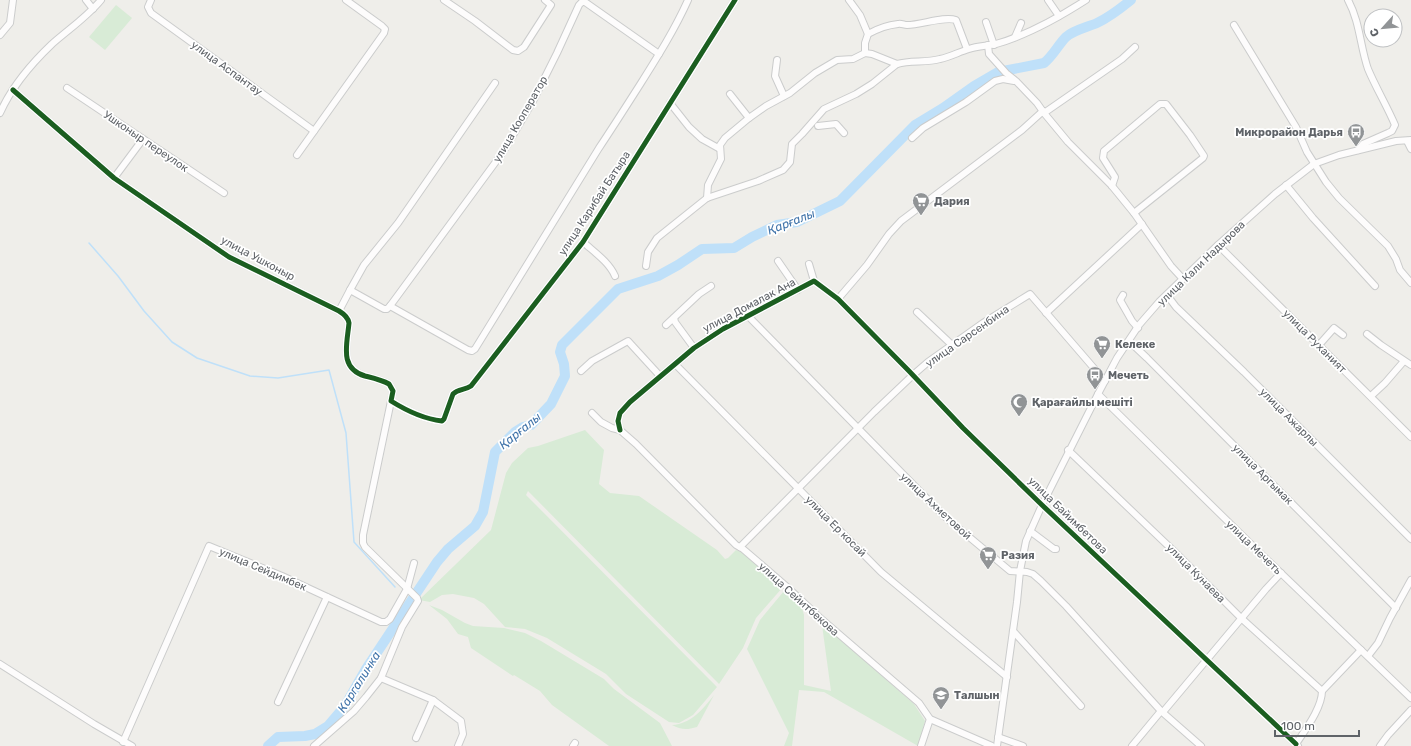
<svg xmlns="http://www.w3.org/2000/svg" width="1411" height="746" font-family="Rubik,sans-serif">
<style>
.green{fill:#d8ebd6}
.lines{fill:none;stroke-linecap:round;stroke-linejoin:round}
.stream{stroke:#bfe0f9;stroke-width:1.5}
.river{stroke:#bfe0f9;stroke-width:10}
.minor-casing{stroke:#cbcccc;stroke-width:8}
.minor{stroke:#fdfcfc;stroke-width:6}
.cycleway-casing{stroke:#fff;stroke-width:8}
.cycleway{stroke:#1b5e20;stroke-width:5}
.labels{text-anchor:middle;stroke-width:3.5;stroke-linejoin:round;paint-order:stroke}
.street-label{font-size:11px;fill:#5f6368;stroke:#fff}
.poi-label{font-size:11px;font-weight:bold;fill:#5f6368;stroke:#fff;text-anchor:start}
.water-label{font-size:12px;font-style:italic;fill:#4174aa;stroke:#fff}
</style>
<rect width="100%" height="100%" fill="#efeeea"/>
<g class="green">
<polygon points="116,5 132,18 105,50 89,37"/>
<polygon points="585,430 604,450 599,484 610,493 639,496 717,550 725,559 728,558 736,550 744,553 783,587 756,618 743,648 719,684 528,491 526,495 717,687 693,715 679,723 669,722 626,694 606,674 547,638 525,629 505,627 484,604 474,598 453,594 442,595 430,602 419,600 491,530 506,473 512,463 528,448 538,446"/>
<polygon points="784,591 802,608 804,615 804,685 831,691 822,625 833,633 914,704 925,721 918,746 824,692 799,690 792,746 784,746 789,733 747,649 760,620"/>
<polygon points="429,605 442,610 465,623 473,626 504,628 525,633 541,641 604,679 614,689 660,723 672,746 609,746 552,705 540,691 514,675 513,676 471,648 468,637 458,634 447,619"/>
<path d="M 714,695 L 697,727 C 687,730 681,730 672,725 C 691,724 703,709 714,695 Z"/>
</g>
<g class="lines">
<polyline class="stream" points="89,243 118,276 144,311 172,342 197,358 250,376 278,378 329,370 346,433 354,542 395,587"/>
<path class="river" d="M 268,746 L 278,737 L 305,736 L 315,734 L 328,726 L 345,706 L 366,669 L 437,562 L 448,549 L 475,526 L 483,512 L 495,452 L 515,432 L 523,427 L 531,425 L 551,404 L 565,376 L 564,364 L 560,352 L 562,345 L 618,289 L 658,276 L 678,265 L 702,249 L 734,248 L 752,237 L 777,225 L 797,222 L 840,201 L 915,125 L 943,108 L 974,86 L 998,72 L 1044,63 C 1053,56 1058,45 1066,37 C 1074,30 1088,27 1097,23 C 1110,17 1120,9 1131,0"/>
<g class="minor-casing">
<g id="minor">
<polyline points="86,0 93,9"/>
<polyline points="151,0 148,7 151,13 314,131"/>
<polyline points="444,0 475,21 513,50 518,51 524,47 551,5 545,0"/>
<polyline points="849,0 860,15 868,34 865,43 865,53"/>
<polyline points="1048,0 1059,16"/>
<path d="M 1348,0 C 1360,22 1360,46 1368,69 C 1376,88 1387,106 1395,125 L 1392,131 L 1388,133 L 1363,144 L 1358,150"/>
<polyline points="986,22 994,45"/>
<polyline points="1234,25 1296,127 1307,152 1326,182 1339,198 1388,246 1396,259 1400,270 1411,283"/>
<path d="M 868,34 C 877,29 888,25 898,24 C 901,23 904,25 907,25 C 921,25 944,16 956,20 L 967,49"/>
<polyline points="0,35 10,23 13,0"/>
<polyline points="1015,37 1021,23"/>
<polyline points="988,45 989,54 1006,73 1016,81 1037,103 1044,113 1068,142 1112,186 1134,213 1171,266 1182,278"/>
<polyline points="777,60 775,76 784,96"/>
<polyline points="67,88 224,193"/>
<path d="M 13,90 L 114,178 L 229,257 L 339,311 C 344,314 348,317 349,323 C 347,345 339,368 365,376 C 373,378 382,380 389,384 L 393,391 L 391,401 C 407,411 424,419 442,421 L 444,419 L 453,394 C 458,389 465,390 471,386 L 583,242 L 735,0"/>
<polyline points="730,94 749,118"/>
<polyline points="670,103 689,127 702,139 720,149"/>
<path d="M 0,113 C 12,86 31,64 52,44 C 69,29 87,17 101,0"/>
<polyline points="1044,113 1122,59 1135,47"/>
<polyline points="818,126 836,124 844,133"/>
<polyline points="912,138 923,128 966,102 995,81 1003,79 1014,81"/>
<polyline points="1407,141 1411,149"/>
<polyline points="297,155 384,33 385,29 382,26 346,0"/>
<polyline points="114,178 143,139"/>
<polyline points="1286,185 1313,218 1375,286"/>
<polyline points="1112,186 1115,177 1103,158 1104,151 1160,104 1166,104 1190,135 1204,156 1203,158 1134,213"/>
<polyline points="707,198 708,185 721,159 720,145 725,138 749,118 766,106 790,93 815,73 837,60 853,59 865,53 872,54 897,64"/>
<path d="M 583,242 C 594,252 609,262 615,276"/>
<polyline points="1218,245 1411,437"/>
<polyline points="778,261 798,290"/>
<polyline points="809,264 814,281"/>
<path d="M 646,266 L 648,252 L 657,238 L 707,198 L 758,181 L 783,170 L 790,162 L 792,144 L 802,134 L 824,109 L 856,94 L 872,84 L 897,64 C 911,60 926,63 940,59 C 950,57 959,52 969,49 C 977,46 987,46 996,44 C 1028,35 1058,18 1086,0"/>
<polyline points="350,290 364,265 398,223 495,83"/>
<polyline points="1123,295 1120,300 1132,321 1138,328"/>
<polyline points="1167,295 1176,307 1244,372 1411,539"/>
<polyline points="838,299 867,265 889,234 901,221 1022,130 1043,111"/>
<path d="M 390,306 L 468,350 L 472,351 L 475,349 L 599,148 C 613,127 627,105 641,83 C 658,56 675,29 688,0"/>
<polyline points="339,311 350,290 384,309 387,309 390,306 503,152 533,101 557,53 579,5 582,2 585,2 659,54"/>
<polyline points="917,312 952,345"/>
<polyline points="1046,313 1142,224"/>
<polyline points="748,316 944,516 1010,571 1027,572 1033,574 1041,581 1066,606 1161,711 1201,746"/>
<polyline points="674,318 675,322 694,348"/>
<polyline points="666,325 699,294 711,286"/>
<polyline points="1367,334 1381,345 1411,365"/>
<polyline points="1129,341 1147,358 1396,608"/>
<polyline points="1319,345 1334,328 1343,335"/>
<polyline points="675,364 881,572 1007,677"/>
<polyline points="581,371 592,361 628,341 660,376"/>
<polyline points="1098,394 1259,552 1411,698"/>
<polyline points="1371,396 1385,383 1404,361"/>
<polyline points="592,413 601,422 612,428 620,430 636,444 736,545 743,549 786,586 819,617 919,703 930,719 992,746"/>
<polyline points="620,430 618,421 620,413 630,402 694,348 723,329 814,281 838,299 909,371 963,428 1042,505 1296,744"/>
<path d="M 1068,450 L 1181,558 L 1241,618 L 1322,691 C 1322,708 1305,730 1296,744 L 1298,746"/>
<polyline points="1030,531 1054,549 1056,549"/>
<polyline points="740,547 874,412 913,375 928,362 983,323 1030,294 1105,381"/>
<polyline points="1013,631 1081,706"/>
<polyline points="1368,656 1378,643 1390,618 1411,580"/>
<polyline points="0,664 94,724 132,746"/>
<polyline points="381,678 402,627 418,601 417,598 365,547 363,543 363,535 391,401"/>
<polyline points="1322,691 1361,650"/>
<polyline points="278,702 327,597"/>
<polyline points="1163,712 1266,589 1281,573"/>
<polyline points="998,737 1023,746"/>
<polyline points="416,738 433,700"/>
<polyline points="123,742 209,546 282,576 381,622 386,622 390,619 407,589 414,563"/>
<polyline points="314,746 354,711 366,697 381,678 433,700 461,721 463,734 458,746"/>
<polyline points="573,746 575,743"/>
<polyline points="921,746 930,719"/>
<polyline points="997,746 1017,602 1020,571 1026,541 1042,505 1098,394 1117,358 1139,325 1159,302 1218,245 1275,194 1314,164 1339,155 1396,141 1411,140"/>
<polyline points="1132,746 1161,711"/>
<polyline points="1380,746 1388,735 1411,710"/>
</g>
</g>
<use href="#minor" class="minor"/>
<g class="cycleway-casing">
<g id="cycleway">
<path d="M 13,90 L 114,178 L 229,257 L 339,311 C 344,314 348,317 349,323 C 347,345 339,368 365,376 C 373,378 382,380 389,384 L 393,391 L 391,401 C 407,411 424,419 442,421 L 444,419 L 453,394 C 458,389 465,390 471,386 L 583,242 L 735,0"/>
<polyline points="620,430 618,421 620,413 630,402 694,348 723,329 814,281 838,299 909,371 963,428 1042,505 1296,744"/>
</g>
</g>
<use href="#cycleway" class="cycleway"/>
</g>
<defs>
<g id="bus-pin" transform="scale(0.9)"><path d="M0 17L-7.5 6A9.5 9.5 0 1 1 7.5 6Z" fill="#919496" stroke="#fff"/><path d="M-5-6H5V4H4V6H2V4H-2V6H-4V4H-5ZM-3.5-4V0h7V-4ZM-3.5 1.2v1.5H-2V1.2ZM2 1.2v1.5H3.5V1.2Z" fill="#fff"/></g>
<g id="supermarket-pin" transform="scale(0.9)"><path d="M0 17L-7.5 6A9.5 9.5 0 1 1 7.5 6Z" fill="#919496" stroke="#fff"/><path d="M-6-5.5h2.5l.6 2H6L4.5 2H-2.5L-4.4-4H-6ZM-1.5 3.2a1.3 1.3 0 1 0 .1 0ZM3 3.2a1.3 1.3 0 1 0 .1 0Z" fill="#fff"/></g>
<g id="mosque-pin" transform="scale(0.9)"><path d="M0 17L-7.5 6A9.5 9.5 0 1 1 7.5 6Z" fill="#919496" stroke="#fff"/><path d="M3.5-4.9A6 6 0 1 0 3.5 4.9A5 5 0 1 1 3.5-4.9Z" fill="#fff"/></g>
<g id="school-pin" transform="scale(0.9)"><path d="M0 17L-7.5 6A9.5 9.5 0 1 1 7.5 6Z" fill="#919496" stroke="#fff"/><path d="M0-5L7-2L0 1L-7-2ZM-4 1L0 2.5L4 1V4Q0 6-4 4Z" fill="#fff"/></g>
</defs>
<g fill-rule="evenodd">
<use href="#bus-pin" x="1356" y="132"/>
<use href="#supermarket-pin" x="921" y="201"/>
<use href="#supermarket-pin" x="1102" y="344"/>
<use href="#bus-pin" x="1095" y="375"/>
<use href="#mosque-pin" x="1019" y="402"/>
<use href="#supermarket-pin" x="988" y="555"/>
<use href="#school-pin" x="941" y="695"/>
</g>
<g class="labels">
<g class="street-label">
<text transform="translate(227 68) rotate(36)" y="4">улица Аспантау</text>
<text transform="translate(520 119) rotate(-60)" y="4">улица Кооператор</text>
<text transform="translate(146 141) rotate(34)" y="4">Ушконыр переулок</text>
<text transform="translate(594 203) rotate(-57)" y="4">улица Карибай Батыра</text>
<text transform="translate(258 258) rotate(28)" y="4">улица Ушконыр</text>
<text transform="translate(1201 263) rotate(-44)" y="4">улица Кали Надырова</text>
<text transform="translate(749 305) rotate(-28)" y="4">улица Домалак Ана</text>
<text transform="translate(967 336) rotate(-35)" y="4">улица Сарсенбина</text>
<text transform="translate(1315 341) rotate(45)" y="4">улица Руханият</text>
<text transform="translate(1289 417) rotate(45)" y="4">улица Ажарлы</text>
<text transform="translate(1263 474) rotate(45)" y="4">улица Аргымак</text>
<text transform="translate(936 506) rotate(43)" y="4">улица Ахметовой</text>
<text transform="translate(1068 515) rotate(44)" y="4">улица Байимбетова</text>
<text transform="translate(836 526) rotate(45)" y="4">улица Ер косай</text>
<text transform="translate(1254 547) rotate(44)" y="4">улица Мечеть</text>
<text transform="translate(263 569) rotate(23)" y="4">улица Сейдимбек</text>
<text transform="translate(1196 573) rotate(45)" y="4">улица Кунаева</text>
<text transform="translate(799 599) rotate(42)" y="4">улица Сейитбекова</text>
</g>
<g class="poi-label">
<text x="1343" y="136" text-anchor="end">Микрорайон Дарья</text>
<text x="934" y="205">Дария</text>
<text x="1115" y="348">Келеке</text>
<text x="1108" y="379">Мечеть</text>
<text x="1032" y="406">Қарағайлы мешіті</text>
<text x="1001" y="559">Разия</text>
<text x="954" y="699">Талшын</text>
</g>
<g class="water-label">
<text transform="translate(791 222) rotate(-21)" y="4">Қарғалы</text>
<text transform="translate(520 431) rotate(-39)" y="4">Қарғалы</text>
<text transform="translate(359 682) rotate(-58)" y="4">Каргалинка</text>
</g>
</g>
<g transform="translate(1383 28) rotate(243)"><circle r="19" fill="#ffffff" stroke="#bfc1c3"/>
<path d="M0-3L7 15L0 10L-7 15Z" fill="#919496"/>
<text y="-6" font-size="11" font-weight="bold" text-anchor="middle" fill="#5f6368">С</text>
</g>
<path d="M1275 730v6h84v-6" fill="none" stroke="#5f6368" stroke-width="2"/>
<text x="1281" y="730" font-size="12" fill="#5f6368" stroke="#ffffff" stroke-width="3" paint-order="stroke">100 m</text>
</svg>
